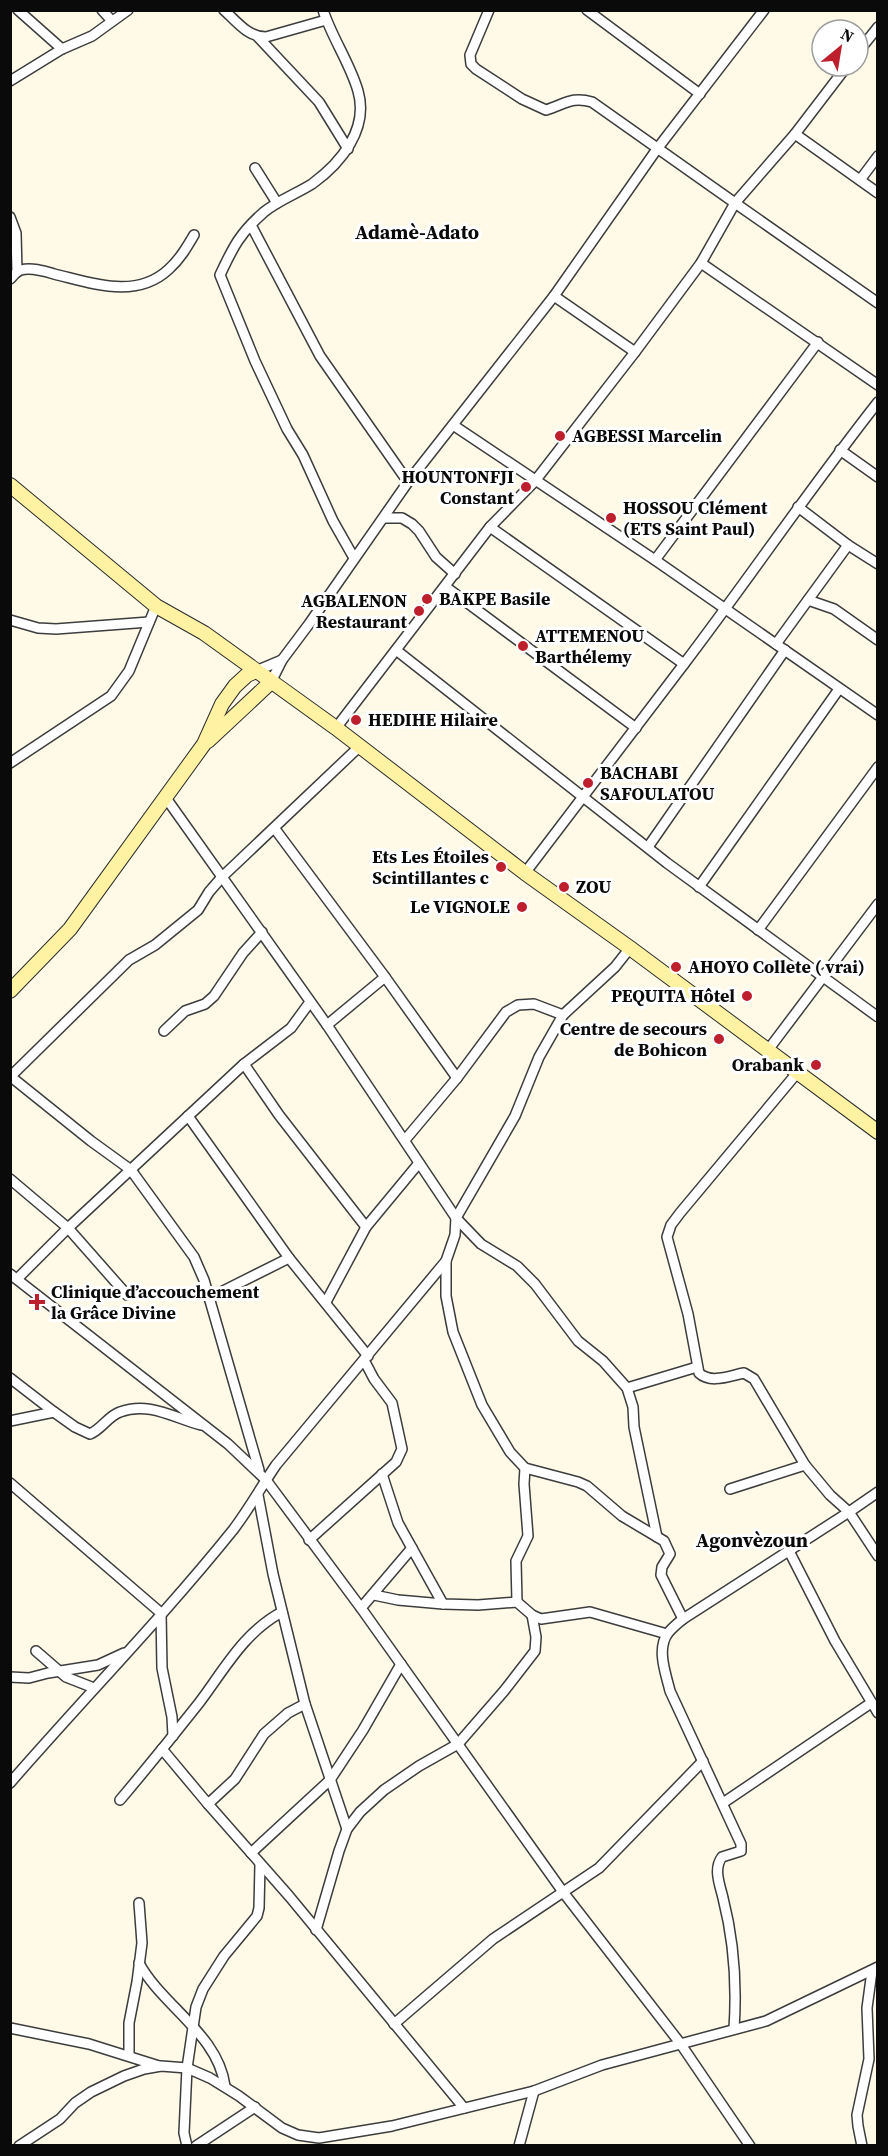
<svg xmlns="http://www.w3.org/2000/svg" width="888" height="2156" font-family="'Source Serif 4',serif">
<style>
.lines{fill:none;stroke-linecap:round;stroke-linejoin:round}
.street-casing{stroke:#3d3d3d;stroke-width:12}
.secondary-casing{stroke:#2c2c2c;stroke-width:16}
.street{stroke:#fff;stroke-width:9}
.secondary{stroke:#fff2a3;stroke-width:14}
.poi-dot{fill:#be1f2c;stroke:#fff;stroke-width:2}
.labels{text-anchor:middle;stroke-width:6;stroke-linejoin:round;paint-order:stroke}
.poi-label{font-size:18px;font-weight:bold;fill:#0a0a0a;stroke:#fff;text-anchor:start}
.neighbourhood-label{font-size:20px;font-weight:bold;fill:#0a0a0a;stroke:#fff}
</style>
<rect width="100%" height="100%" fill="#fffae8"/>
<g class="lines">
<g class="street-casing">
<g id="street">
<polyline points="18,10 62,49"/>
<polyline points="102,10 112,21"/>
<path d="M 224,10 C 237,22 248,37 266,37 L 326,20"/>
<path d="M 323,10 C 332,38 350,63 358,91 C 369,129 341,163 312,184 C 296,194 279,200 264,212 C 240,233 233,247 220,275 L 255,361 L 287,429 L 303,455 L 333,521 L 354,558"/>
<path d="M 489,10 L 470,55 L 471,64 L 476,69 L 522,99 L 546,110 C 565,104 572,96 592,102 L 735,203 L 701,263 L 635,352 L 535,481 L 490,527"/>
<polyline points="587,10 700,94"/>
<polyline points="258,37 319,102 348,149"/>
<polyline points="858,52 878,27"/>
<polyline points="847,66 795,134 735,203 878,303"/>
<polyline points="10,81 62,49 92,36 128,10"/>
<polyline points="795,134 878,193"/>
<polyline points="255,168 277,203"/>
<polyline points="860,180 878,156"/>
<polyline points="10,217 16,233 17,272"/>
<polyline points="251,225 320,356 408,482"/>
<polyline points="701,263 878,385"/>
<path d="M 10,279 C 14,275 17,271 21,270 C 31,267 44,271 54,274 C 92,283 136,300 169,269 C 180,259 187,247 194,235"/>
<polyline points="554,296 635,352"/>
<polyline points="453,425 655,560 878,715"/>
<polyline points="840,450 878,477"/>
<polyline points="798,507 848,545 878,564"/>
<polyline points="384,518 402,518 412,524 419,531 436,557 455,574"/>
<polyline points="655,560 818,342"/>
<polyline points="446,587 636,728"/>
<polyline points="808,600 834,609 878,640"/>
<polyline points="10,620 38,628 56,629 149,622"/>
<polyline points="776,644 848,545"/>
<polyline points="396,650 667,863 878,1017"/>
<path d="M 684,664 C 750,577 811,487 878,402"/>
<polyline points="256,671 282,660"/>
<polyline points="271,682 282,660 309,624 408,482 554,296 657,149 764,10"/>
<polyline points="336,728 490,527 684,664 525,873"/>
<polyline points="10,763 111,696 129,671 156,606"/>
<polyline points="166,798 327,1025 456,1218 481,1244 517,1266 535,1284 578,1341 603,1361 627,1388 633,1407 634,1427 657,1537"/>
<polyline points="275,829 385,977 457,1078"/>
<polyline points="648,847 785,650"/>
<polyline points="699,887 839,689"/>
<polyline points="758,930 878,767"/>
<polyline points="327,1025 385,977"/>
<polyline points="164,1031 185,1011 205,1004 214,996 243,953 262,932"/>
<polyline points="768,1050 878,904"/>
<polyline points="244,1064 279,1115 366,1227"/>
<polyline points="10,1076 91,1141 131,1170 194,1257 204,1280 259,1470"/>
<polyline points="11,1076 129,960 155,945 198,910 209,892 222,877 360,746"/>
<polyline points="188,1116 289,1258 368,1356"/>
<polyline points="405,1140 457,1078 506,1012 518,1005 534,1004 563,1015"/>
<polyline points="10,1179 68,1228 127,1295"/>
<polyline points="446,1261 446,1296 453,1332 482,1405 510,1452 525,1468 578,1482 587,1486 622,1516 664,1541 670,1554 662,1567 661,1575 683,1619"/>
<polyline points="10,1274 228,1444 266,1480 361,1608 563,1892 680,2043 750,2146"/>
<polyline points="17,1279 68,1228 244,1064 291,1028 310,1002"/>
<polyline points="209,1298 289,1258"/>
<polyline points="326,1302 366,1227 419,1163"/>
<polyline points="10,1378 54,1412"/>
<polyline points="627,1388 697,1367"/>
<path d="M 10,1421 L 54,1412 L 75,1427 L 90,1434 C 102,1429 108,1416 120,1412 C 149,1401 174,1418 201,1425"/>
<polyline points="382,1474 398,1523 443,1604"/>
<polyline points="10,1483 161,1613 162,1668 172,1717 173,1736"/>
<polyline points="730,1489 805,1465"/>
<polyline points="878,1492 849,1512 878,1556"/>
<polyline points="258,1495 273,1574 305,1704 347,1829"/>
<polyline points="309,1540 396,1462 402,1449 392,1403 374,1379 364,1360"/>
<polyline points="789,1551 835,1641 878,1713"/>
<polyline points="374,1595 398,1600 443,1604 478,1605 517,1602 532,1615 541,1619 590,1612 667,1634"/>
<polyline points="517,1602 516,1561 528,1536 524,1484 525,1468"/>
<polyline points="361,1608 412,1548"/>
<polyline points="36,1651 66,1677 94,1688"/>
<polyline points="10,1677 29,1678 48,1673 98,1665 124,1653"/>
<polyline points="162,1749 208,1804 289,1896 464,2108"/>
<path d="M 10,1783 C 84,1698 163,1617 233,1530 C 249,1509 261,1487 276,1465 L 446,1261 L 455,1235 L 456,1218 L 515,1116 L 539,1057 L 563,1015 L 615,967 L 630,948"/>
<path d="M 120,1800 C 147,1768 173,1736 199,1703 C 224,1670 244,1632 282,1612"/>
<polyline points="723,1803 871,1703"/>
<polyline points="208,1804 235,1779 264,1734 288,1713 305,1704"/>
<polyline points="251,1853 330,1780 363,1730 401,1664"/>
<polyline points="316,1930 339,1851 347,1829 360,1812 384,1790 419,1766 458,1744 504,1691 535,1651 536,1637 532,1615"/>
<path d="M 139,1963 C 162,2006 218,2034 225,2086"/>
<polyline points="394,2024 493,1939 599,1868 703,1761"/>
<polyline points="10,2028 89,2044 159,2066"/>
<path d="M 734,2029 C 737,1985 734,1941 723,1898 C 720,1885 713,1869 722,1857 L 741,1851 L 741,1844 L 670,1691 C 666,1674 656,1649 668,1633 C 672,1628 678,1623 683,1619 L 849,1512 L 830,1495 L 805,1465 L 754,1379 L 744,1373 C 729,1376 711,1384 699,1373 L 688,1314 L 667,1237 L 671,1225 L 680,1213 L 797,1073"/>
<polyline points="129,2055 129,2023 137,1982 142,1943 139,1903"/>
<polyline points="19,2146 60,2119 75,2103 91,2092 124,2076 144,2069 161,2066 187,2068 210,2078 239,2096 282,2128 298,2135 319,2138 392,2126 534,2091 602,2065 766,2021 878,1967"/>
<polyline points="187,2146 184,2133 187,2068 196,2007 203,1989 224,1956 257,1916 259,1908 260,1864"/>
<polyline points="196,2146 255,2107"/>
<polyline points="519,2146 534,2091"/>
<polyline points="862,2146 858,2126 857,2115 869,2059 867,2008 872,1971"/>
</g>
</g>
<g class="secondary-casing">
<g id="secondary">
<polyline points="10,485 156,606 204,633 336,728 525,873 630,948 878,1132"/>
<polyline points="208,741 271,682"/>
<polyline points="10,991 70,929 204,744 222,704 235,686 247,675 256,671"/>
</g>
</g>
<use href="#street" class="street"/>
<use href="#secondary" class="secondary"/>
</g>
<g class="poi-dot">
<circle cx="560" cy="436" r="6"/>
<circle cx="526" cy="487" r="6"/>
<circle cx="611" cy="518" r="6"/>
<circle cx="427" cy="599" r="6"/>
<circle cx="419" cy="611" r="6"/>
<circle cx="523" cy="646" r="6"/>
<circle cx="356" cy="720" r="6"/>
<circle cx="588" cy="783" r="6"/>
<circle cx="501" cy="867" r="6"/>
<circle cx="564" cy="887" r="6"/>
<circle cx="522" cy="907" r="6"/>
<circle cx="676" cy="967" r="6"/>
<circle cx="747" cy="996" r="6"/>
<circle cx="719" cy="1039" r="6"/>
<circle cx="816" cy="1065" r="6"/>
<path d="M34 1293h6v6h6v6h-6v6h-6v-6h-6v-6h6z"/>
</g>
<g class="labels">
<g class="poi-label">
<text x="572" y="442">AGBESSI Marcelin</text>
<text x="514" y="483" text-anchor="end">HOUNTONFJI<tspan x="514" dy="21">Constant</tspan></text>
<text x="623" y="514">HOSSOU Clément<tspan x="623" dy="21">(ETS Saint Paul)</tspan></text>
<text x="439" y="605">BAKPE Basile</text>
<text x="407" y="607" text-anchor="end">AGBALENON<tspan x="407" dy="21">Restaurant</tspan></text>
<text x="535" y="642">ATTEMENOU<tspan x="535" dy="21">Barthélemy</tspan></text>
<text x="368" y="726">HEDIHE Hilaire</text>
<text x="600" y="779">BACHABI<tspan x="600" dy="21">SAFOULATOU</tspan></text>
<text x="489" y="863" text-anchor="end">Ets Les Étoiles<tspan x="489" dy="21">Scintillantes c</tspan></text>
<text x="576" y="893">ZOU</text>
<text x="510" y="913" text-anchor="end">Le VIGNOLE</text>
<text x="688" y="973">AHOYO Collete ( vrai)</text>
<text x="735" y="1002" text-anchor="end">PEQUITA Hôtel</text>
<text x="707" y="1035" text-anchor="end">Centre de secours<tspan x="707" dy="21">de Bohicon</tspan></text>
<text x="804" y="1071" text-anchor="end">Orabank</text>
<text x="51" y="1298">Clinique d’accouchement<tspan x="51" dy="21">la Grâce Divine</tspan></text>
</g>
<g class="neighbourhood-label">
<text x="417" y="239">Adamè-Adato</text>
<text x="752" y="1547">Agonvèzoun</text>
</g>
</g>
<rect width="888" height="2156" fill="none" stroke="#0a0a0a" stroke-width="24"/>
<g transform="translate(840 48) rotate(30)"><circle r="28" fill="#ffffff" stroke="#9d9d9d" stroke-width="1.5"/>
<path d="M0-4.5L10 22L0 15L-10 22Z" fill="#be1f2c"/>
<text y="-9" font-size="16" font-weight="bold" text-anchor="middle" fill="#0a0a0a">N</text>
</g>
</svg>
